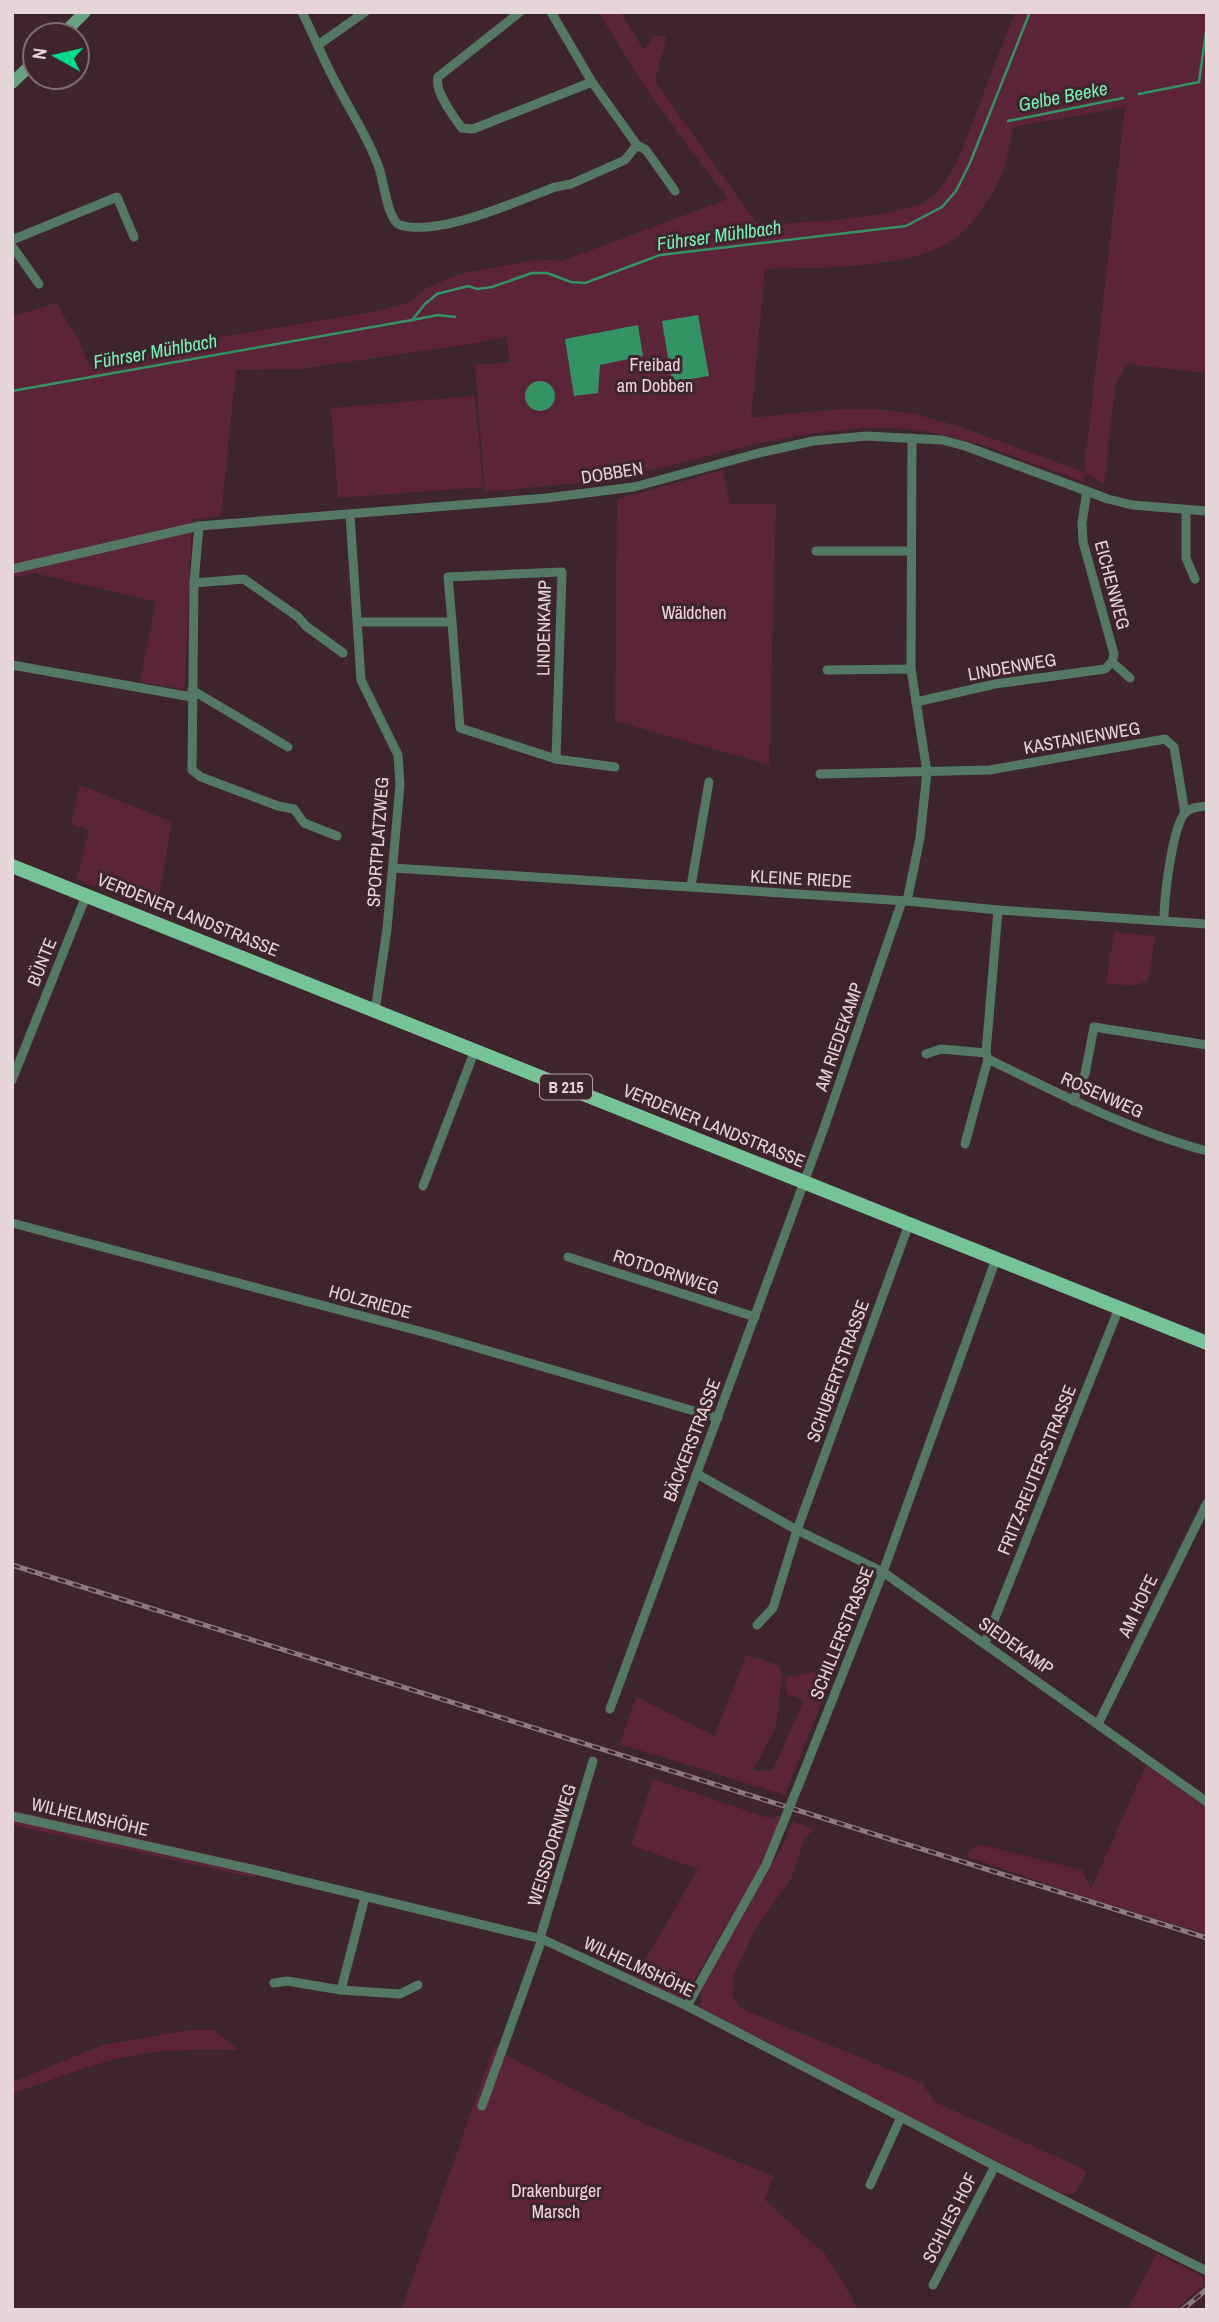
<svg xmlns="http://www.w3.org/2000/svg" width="1219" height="2322" font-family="'Archivo Narrow',sans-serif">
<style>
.green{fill:#5c2439;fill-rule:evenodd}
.water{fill:#349365}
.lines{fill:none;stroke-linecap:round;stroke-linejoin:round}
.stream{stroke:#349365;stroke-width:2.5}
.street{stroke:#557864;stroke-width:9}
.secondary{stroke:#69a282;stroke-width:12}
.primary{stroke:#77c399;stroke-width:14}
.rail-casing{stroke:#8e797f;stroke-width:5}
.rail{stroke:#3e252d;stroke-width:2.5;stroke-dasharray:8;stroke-linecap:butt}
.street-bridge{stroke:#557864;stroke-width:9}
.labels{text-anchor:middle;stroke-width:6;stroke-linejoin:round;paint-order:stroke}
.shield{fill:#3e252d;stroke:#b4a0a5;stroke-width:2}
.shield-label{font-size:16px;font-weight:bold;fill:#e6d5d9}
.park-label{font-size:18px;fill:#efd6dd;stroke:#3e252d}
.street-label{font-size:18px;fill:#e6d5d9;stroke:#3e252d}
.water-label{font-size:19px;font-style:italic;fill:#77f3b3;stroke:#3e252d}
</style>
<rect width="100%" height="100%" fill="#3e252d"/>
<g class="green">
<path d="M 598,12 L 620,12 L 644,50 L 654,36 L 666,35 C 665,52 657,65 655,82 L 758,225 C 806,222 856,221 902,209 C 909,207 917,207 923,203 C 942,191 952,172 961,152 L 1015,12 L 1207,12 L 1207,373 L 1126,364 L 1115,386 L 1104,484 L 1085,473 L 1084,482 C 1026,462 967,434 905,429 C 808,422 716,457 623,476 C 578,485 531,487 485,492 L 475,365 L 509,362 L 507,336 L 476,343 L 300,369 L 236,370 L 221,516 L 192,519 L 185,683 L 182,689 L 140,682 L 156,602 L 34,573 L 12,578 L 12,335 L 15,334 L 12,330 L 12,317 L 56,303 L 78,339 L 89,366 L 226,336 L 378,311 L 407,303 L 427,288 L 459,274 L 541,259 L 562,261 L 728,199 L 651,96 ZM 1125,107 L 1084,472 L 958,426 L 915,414 L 879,409 L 825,410 L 751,418 L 765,269 C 819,267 922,271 963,232 C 977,219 991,196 1000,179 C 1007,164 1009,143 1013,127 Z"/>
<polygon points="475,396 483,487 338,498 331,408"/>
<polygon points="723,470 730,504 776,504 769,765 615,721 617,499"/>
<polygon points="80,785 172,822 156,911 77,879 89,830 71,824"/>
<path d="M 1114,932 L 1155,936 L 1149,978 C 1139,989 1120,984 1106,983 Z"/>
<polygon points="861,1583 868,1585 785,1795 620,1744 636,1697 714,1736 746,1655 775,1664 782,1672 776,1727 753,1771 773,1770 804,1700 786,1694 786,1677 816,1672"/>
<polygon points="1146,1765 1207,1808 1207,1934 1091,1899 966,1856 978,1844 1082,1870 1091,1889"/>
<polygon points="653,1779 765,1817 775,1819 776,1816 781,1816 765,1859 683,1999 635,1977 698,1869 631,1845"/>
<polygon points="12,1810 260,1866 256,1878 12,1825"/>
<polygon points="793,1821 814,1830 805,1837 792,1877 755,1929 734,1975 732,1994 740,2008 922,2083 935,2102 1081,2168 1087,2172 1074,2194 1063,2194 901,2113 700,2007 702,1988 783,1845"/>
<path d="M 189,2030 L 214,2030 L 238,2050 C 206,2049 173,2049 141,2054 C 97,2061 54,2079 12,2094 L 12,2082 L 103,2045 Z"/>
<polygon points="495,2045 506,2056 647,2125 773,2176 765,2200 826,2255 858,2308 868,2310 401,2310"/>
<polygon points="1157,2254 1207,2279 1207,2283 1174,2310 1127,2310"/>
</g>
<g class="water">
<polygon points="698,315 709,376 672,382 662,321"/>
<polygon points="638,325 643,356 600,365 598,393 574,396 565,339"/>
<circle cx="540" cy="396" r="15"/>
</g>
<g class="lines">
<g class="stream">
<polyline points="1139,94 1199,82 1207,25"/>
<polyline points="1008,121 1123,98"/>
<polyline points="412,320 438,315 455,317"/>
<polyline points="12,391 412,320 425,304 437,294 468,286 477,289 492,287 532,273 547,273 571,282 585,283 660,255 906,226 942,207 956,191 970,163 1030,12"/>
</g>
<g class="street">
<path d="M 302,12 C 314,36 324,61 337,85 C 352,114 370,141 380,171 C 384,184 388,221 400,225 C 439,237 517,201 555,187 L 571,184 L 625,160 L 637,145 L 592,82 L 551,12"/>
<path d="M 520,12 L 438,77 C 434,91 453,116 462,128 L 473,129 L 592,82"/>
<polyline points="318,45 365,12"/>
<polyline points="637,145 646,150 675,191"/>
<polyline points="12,240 117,197 134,237"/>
<polyline points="12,246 39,284"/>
<polyline points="1087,491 1082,523 1083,542 1114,654 1112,662 1130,678"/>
<polyline points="1186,510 1186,558 1195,579"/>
<polyline points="350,515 361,680 398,755 400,785 387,929 375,1011"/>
<polyline points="199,526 194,583 192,770 201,777 278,806 294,809 304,823 337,836"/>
<polyline points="816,551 910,551"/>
<polyline points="12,569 199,526 547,498 634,487 759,453 813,441 866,436 942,440 965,446 1108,499 1132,505 1207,511"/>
<polyline points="194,583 244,579 298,617 306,626 343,653"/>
<polyline points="358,622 452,622 448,577 562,572 556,759"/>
<polyline points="452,622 460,728 556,759 615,767"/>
<polyline points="12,665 192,697"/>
<polyline points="827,670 911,669"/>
<polyline points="192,690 288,747"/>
<polyline points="916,702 995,684 1105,669 1112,662"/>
<polyline points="820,774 990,770 1165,739 1174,747 1185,813"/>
<polyline points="393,868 907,901 998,910 1207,924"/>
<polyline points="691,886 709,782"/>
<polyline points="907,901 920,838 927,772 911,669 912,438"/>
<path d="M 998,910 L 986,1053 L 988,1059 C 1059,1094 1130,1130 1207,1151"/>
<path d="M 1164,921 C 1164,900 1172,825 1186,812 C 1192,807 1199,807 1207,806"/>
<polyline points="926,1054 941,1049 986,1053"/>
<polyline points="12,1080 86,896"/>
<polyline points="1073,1101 1085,1074 1094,1027 1207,1045"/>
<polyline points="965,1144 988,1059"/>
<polyline points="423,1186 475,1050"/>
<polyline points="12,1223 434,1335 718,1418"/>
<polyline points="568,1257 755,1317"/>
<polyline points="697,1474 797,1530 883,1572 1207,1802"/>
<polyline points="757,1625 773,1608 797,1530 909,1224"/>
<polyline points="985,1643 1119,1308"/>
<polyline points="610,1709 824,1128 902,901"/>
<polyline points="1098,1724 1207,1503"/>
<polyline points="801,1779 883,1572 996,1259"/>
<polyline points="12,1816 260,1871 542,1939 687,2006 995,2166 1207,2271"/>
<polyline points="540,1938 593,1761"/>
<polyline points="274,1983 287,1981 341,1990 400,1994 418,1985"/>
<polyline points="341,1990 365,1897"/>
<polyline points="687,2006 766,1865 781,1828"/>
<polyline points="482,2106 542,1939"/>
<polyline points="870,2185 901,2117"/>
<polyline points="933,2285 995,2166"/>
</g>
<g class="secondary">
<polyline points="62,35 85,12"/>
<polyline points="12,83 35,61"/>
</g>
<polyline class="primary" points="12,866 1207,1343"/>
<g class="rail-casing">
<g id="rail">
<polyline points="12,1565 1207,1938"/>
<polyline points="1182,2310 1207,2289"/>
</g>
</g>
<use href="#rail" class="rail"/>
<polyline class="street-bridge" points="781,1828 801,1779"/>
</g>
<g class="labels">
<rect class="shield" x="540" y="1074.5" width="52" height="25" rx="5"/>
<g class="shield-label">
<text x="566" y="1093">B 215</text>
</g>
<g class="park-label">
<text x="655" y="371">Freibad<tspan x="655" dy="21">am Dobben</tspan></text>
<text x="694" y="619">Wäldchen</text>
<text x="556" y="2197">Drakenburger<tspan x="556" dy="21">Marsch</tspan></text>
</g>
<g class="street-label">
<text transform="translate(612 473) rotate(-9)" y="6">DOBBEN</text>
<text transform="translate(1112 585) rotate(75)" y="6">EICHENWEG</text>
<text transform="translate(544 628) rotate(-89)" y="6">LINDENKAMP</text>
<text transform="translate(1012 667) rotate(-10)" y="6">LINDENWEG</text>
<text transform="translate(1082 738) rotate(-10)" y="6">KASTANIENWEG</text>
<text transform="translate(378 842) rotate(-86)" y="6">SPORTPLATZWEG</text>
<text transform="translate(801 879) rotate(3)" y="6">KLEINE RIEDE</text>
<text transform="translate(188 915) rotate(22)" y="6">VERDENER LANDSTRASSE</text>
<text transform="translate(42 962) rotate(-68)" y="6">BÜNTE</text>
<text transform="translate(839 1037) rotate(-71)" y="6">AM RIEDEKAMP</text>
<text transform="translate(1102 1095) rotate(24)" y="6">ROSENWEG</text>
<text transform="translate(714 1126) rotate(22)" y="6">VERDENER LANDSTRASSE</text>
<text transform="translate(666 1272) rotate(18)" y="6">ROTDORNWEG</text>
<text transform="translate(370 1302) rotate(15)" y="6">HOLZRIEDE</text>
<text transform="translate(838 1371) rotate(-70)" y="6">SCHUBERTSTRASSE</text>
<text transform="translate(692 1440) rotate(-69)" y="6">BÄCKERSTRASSE</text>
<text transform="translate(1037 1470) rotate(-68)" y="6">FRITZ-REUTER-STRASSE</text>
<text transform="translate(1138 1606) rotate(-64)" y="6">AM HOFE</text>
<text transform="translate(842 1633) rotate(-68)" y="6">SCHILLERSTRASSE</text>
<text transform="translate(1016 1646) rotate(35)" y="6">SIEDEKAMP</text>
<text transform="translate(90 1817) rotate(13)" y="6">WILHELMSHÖHE</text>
<text transform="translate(552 1845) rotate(-73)" y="6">WEISSDORNWEG</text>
<text transform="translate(639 1967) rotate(25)" y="6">WILHELMSHÖHE</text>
<text transform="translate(950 2218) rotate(-63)" y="6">SCHLIES HOF</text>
</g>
<g class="water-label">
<text transform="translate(1063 96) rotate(-11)" y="7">Gelbe Beeke</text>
<text transform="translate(719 235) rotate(-8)" y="7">Führser Mühlbach</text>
<text transform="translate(155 351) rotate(-10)" y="7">Führser Mühlbach</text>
</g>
</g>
<rect width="1219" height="2322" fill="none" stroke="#e6d5d9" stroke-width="28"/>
<g transform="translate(56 56) rotate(278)"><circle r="33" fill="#3e252d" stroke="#816b72" stroke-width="2"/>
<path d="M0-5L12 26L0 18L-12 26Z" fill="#00d98c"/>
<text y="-10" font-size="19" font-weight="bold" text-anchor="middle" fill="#e6d5d9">N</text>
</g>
</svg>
